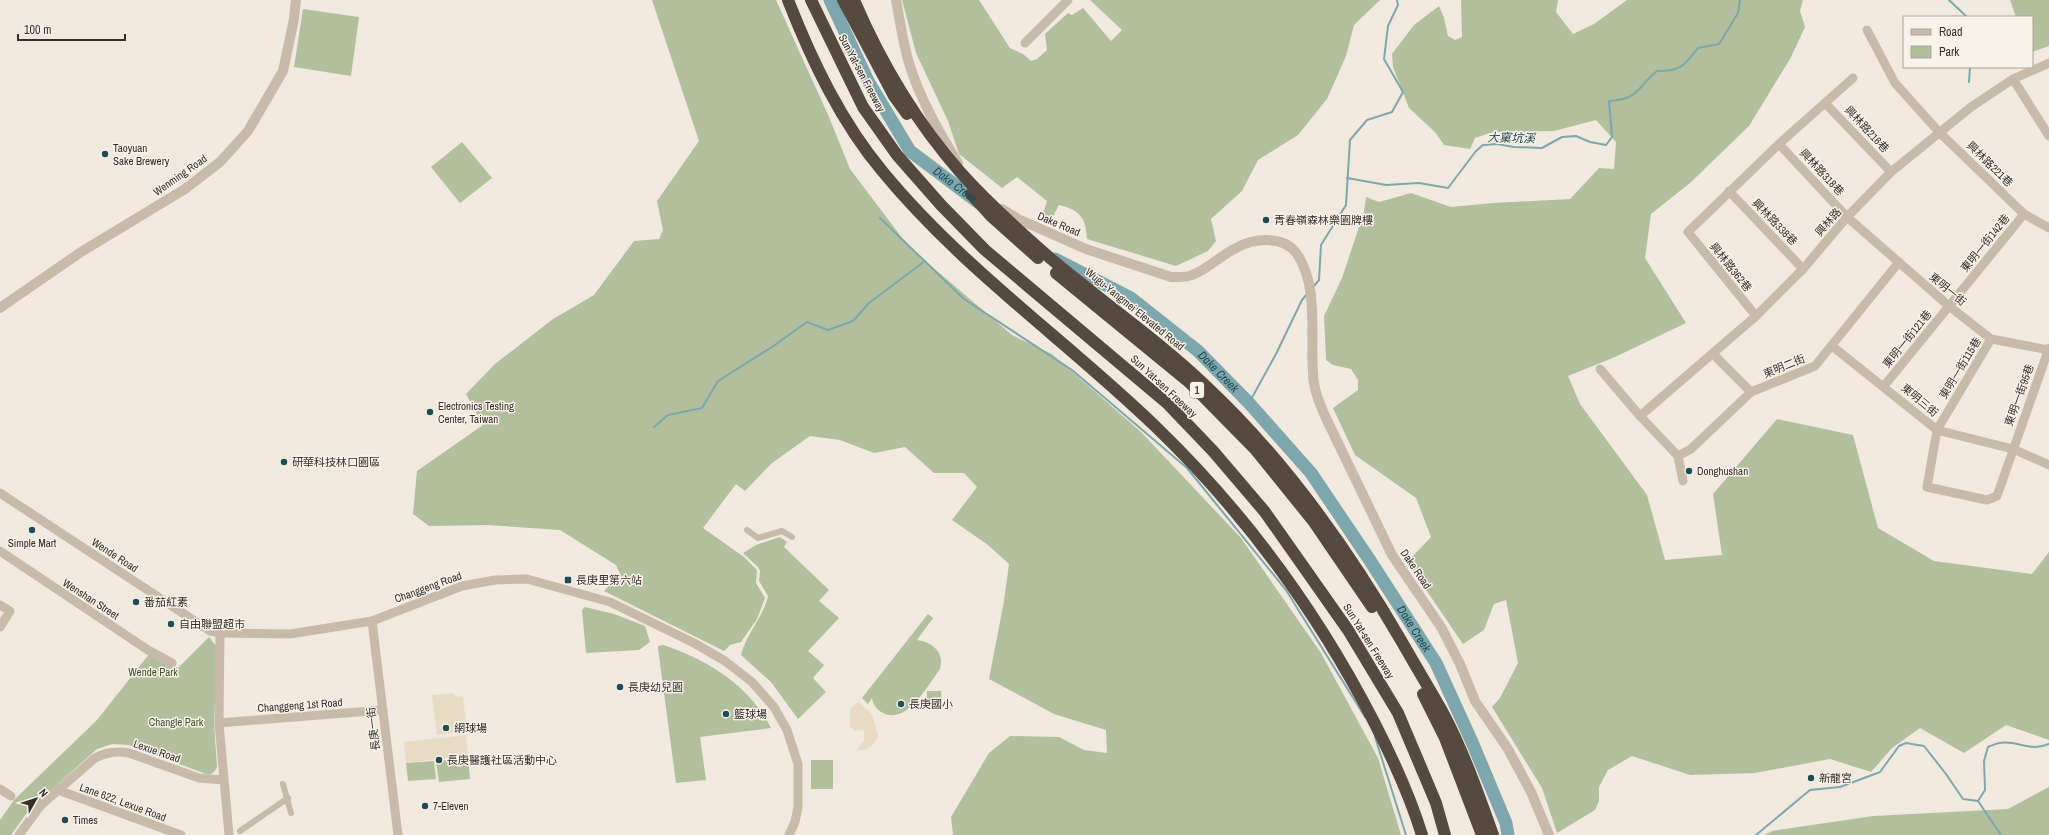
<svg xmlns="http://www.w3.org/2000/svg" width="2049" height="835" font-family="'Archivo Narrow','Noto Sans TC',sans-serif">
<style>
.green{fill:#b1bf9d}
.plaza{fill:#e8dbc4}
.lines{fill:none;stroke-linecap:round;stroke-linejoin:round}
.stream{stroke:#7da7ac;stroke-width:2}
.river{stroke:#7da7ac;stroke-width:13}
.pedestrian{stroke:#c8baa9;stroke-width:6}
.minor{stroke:#c8baa9;stroke-width:9}
.tertiary{stroke:#c8baa9;stroke-width:10}
.motorway{stroke:#564940;stroke-width:12}
.poi-dot{fill:#204d55;stroke:#f9f2e9;stroke-width:1.5}
.labels{text-anchor:middle;stroke-width:3;stroke-linejoin:round;paint-order:stroke}
.shield{fill:#f9f2e9;stroke:#706963;stroke-width:1}
.shield-label{font-size:10px;font-weight:bold;fill:#362e29}
.street-label{font-size:11px;fill:#362e29;stroke:#f9f2e9}
.poi-label{font-size:11px;fill:#362e29;stroke:#f9f2e9;text-anchor:start}
.park-label{font-size:11px;fill:#42532e;stroke:#f9f2e9}
.water-label{font-size:12px;font-style:italic;fill:#204d55;stroke:#f9f2e9}
</style>
<rect width="100%" height="100%" fill="#f1e9dd"/>
<g class="green">
<polygon points="652,0 776,0 829,117 850,169 909,247 1012,335 1052,354 1141,432 1241,538 1321,653 1378,758 1401,835 953,835 951,817 989,753 1010,736 1059,737 1084,750 1107,753 1106,730 1054,714 989,679 1004,601 1009,564 988,545 952,520 977,487 964,473 934,473 905,447 874,453 840,440 810,436 772,463 745,491 736,484 703,528 744,557 757,570 756,583 765,598 757,619 741,642 730,645 724,651 604,591 620,574 616,565 560,530 488,525 429,526 413,514 417,471 483,425 466,394 495,364 553,319 594,295 634,241 659,239 663,230 657,201 699,141"/>
<path d="M 902,0 L 979,0 L 1010,48 L 1023,54 L 1031,61 L 1037,59 L 1047,50 L 1045,34 L 1068,13 L 1072,15 L 1083,8 L 1111,41 L 1122,30 L 1090,0 L 1380,0 L 1354,25 L 1346,56 L 1327,99 L 1298,135 L 1258,160 L 1242,191 L 1211,219 L 1216,241 L 1208,251 L 1176,266 L 1087,239 C 1086,218 1080,210 1059,205 L 1050,222 L 1043,214 L 1047,201 L 1017,177 L 1002,188 L 959,154 L 948,121 L 916,53 Z"/>
<polygon points="1461,0 1558,0 1556,12 1573,34 1594,24 1627,0 1803,0 1800,11 1805,27 1790,59 1749,126 1690,183 1651,214 1645,258 1686,323 1615,357 1568,376 1580,404 1647,495 1665,560 1722,555 1713,494 1777,419 1853,435 1878,528 1934,561 2032,574 2049,552 2049,740 2006,725 1964,753 1920,728 1892,748 1871,772 1830,759 1755,773 1690,775 1632,756 1608,770 1599,787 1599,801 1595,810 1557,833 1542,788 1492,707 1500,698 1518,663 1506,600 1494,604 1484,630 1463,644 1407,562 1431,537 1416,498 1355,455 1333,408 1358,390 1358,380 1351,369 1333,365 1326,360 1324,316 1342,278 1364,212 1366,197 1379,202 1411,193 1451,207 1493,203 1570,199 1599,168 1614,169 1616,142 1596,120 1554,131 1493,132 1475,138 1470,149 1444,145 1435,132 1409,108 1393,67 1392,54 1414,25 1439,6 1444,18 1448,36 1455,40 1462,37"/>
<polygon points="2010,0 2049,0 2049,46 2032,52 2032,17 2016,17"/>
<polygon points="303,9 359,17 351,76 294,67"/>
<polygon points="462,142 492,178 460,203 431,167"/>
<path d="M 780,537 L 787,542 L 784,547 L 829,590 L 819,601 L 839,618 L 808,651 L 824,665 L 813,678 L 826,692 L 798,719 L 771,682 L 741,655 C 746,634 763,618 768,596 L 759,581 L 760,571 L 758,567 L 743,553 L 756,545 Z"/>
<polygon points="585,607 614,614 645,626 650,642 639,650 586,653 582,610"/>
<path d="M 928,614 L 933,618 L 917,640 C 932,642 945,652 940,669 C 928,685 907,725 883,713 C 877,710 873,705 872,698 L 868,704 L 862,698 Z"/>
<path d="M 209,637 L 216,646 L 217,651 L 214,723 L 217,766 C 216,771 212,775 206,774 L 129,745 L 112,744 L 97,749 L 29,810 L 11,835 L 0,835 L 0,820 L 14,800 L 97,720 L 150,653 L 178,668 Z"/>
<path d="M 663,645 C 707,659 750,686 771,728 L 700,737 L 706,780 L 676,783 L 658,648 L 658,646 Z"/>
<polygon points="927,691 941,691 942,705 927,706"/>
<polygon points="468,758 470,779 439,782 436,761"/>
<rect x="811" y="760" width="22" height="29"/>
<polygon points="434,761 436,779 408,781 406,763"/>
<polygon points="2049,787 2049,835 1765,835 1772,831 1873,816 2008,809"/>
</g>
<g class="plaza">
<polygon points="453,693 457,697 463,696 467,731 437,735 432,695"/>
<polygon points="858,702 872,714 878,734 877,739 871,746 866,749 856,751 864,740 864,730 855,731 850,726 850,709"/>
<polygon points="466,735 468,755 406,763 404,742"/>
</g>
<g class="lines">
<g class="stream">
<polyline points="1949,0 1967,17"/>
<polyline points="1969,82 1970,67"/>
<path d="M 1347,178 L 1386,185 L 1419,183 L 1448,188 L 1476,151 L 1483,145 L 1497,144 L 1514,147 L 1542,148 L 1562,137 L 1576,136 L 1590,142 L 1606,145 L 1612,137 L 1609,101 C 1640,99 1636,88 1657,71 C 1681,71 1684,66 1698,48 L 1719,44 L 1738,13 L 1740,0"/>
<polyline points="880,218 964,299 1072,370 1187,468 1286,590 1365,717"/>
<polyline points="1314,286 1319,280 1321,245 1346,205 1350,140 1367,120 1392,112 1403,92 1384,59 1388,26 1398,5 1397,0"/>
<polyline points="1249,403 1276,354 1302,300 1307,294"/>
<polyline points="654,427 668,415 702,408 718,381 772,347 807,322 828,330 853,321 869,303 925,261"/>
<polyline points="1375,737 1406,835"/>
<polyline points="1978,801 2001,835"/>
<path d="M 1756,835 L 1810,790 L 1840,787 L 1880,772 L 1899,746 L 1906,743 L 1924,746 L 1946,774 L 1963,799 L 1978,801 L 1985,790 L 1984,761 L 1988,747 C 2013,734 2026,754 2049,744"/>
</g>
<g class="river">
<path id="s1" d="M 830,0 L 868,81 L 910,151 L 979,203"/>
<path id="s2" d="M 1055,259 L 1131,298 L 1198,351 L 1249,403 L 1311,473 L 1369,559 L 1436,663 L 1472,742 L 1506,823 L 1508,835"/>
</g>
<g class="pedestrian">
<polyline points="747,530 758,538 782,531 792,537"/>
<polyline points="283,784 291,813"/>
<polyline points="240,831 288,798"/>
</g>
<g class="minor">
<polyline points="1867,30 1895,83 1939,132 2024,214 2049,228"/>
<polyline points="1025,43 1068,0"/>
<polyline points="2013,79 2049,136"/>
<polyline points="1825,103 1891,172"/>
<polyline points="1779,144 1847,217 1949,306 1991,339 2049,350"/>
<polyline points="1729,191 1803,269"/>
<polyline points="1756,316 1688,232 1779,144 1853,78"/>
<polyline points="1991,339 1937,430 1927,487 1987,500 1997,496 2049,348"/>
<polyline points="1832,346 1937,430 2013,449 2049,465"/>
<polyline points="1713,354 1751,392"/>
<polyline points="1600,369 1640,416 1678,456 1683,481"/>
<polyline points="1884,386 2024,214"/>
<polyline points="1640,416 1756,316 1803,269 1847,217 1891,172 1971,107 2013,79 2049,63"/>
<polyline points="1678,456 1691,449 1751,392 1815,366 1899,262"/>
<polyline points="0,493 210,631 220,633 290,634 372,621 462,586 495,580 527,579 610,602 694,643 725,661 752,682 774,707 787,730 798,764 798,807 795,822 789,835"/>
<polyline points="0,551 148,650 172,663"/>
<polyline points="0,605 10,611 0,627"/>
<polyline points="372,621 398,835"/>
<polyline points="220,633 219,723 229,835"/>
<polyline points="219,723 383,710"/>
<polyline points="0,789 11,796"/>
<polyline points="58,790 181,835"/>
<path d="M 19,835 L 41,805 L 95,758 C 107,752 116,751 129,753 L 199,778 L 224,780"/>
</g>
<g class="tertiary">
<path d="M 896,0 C 900,21 903,43 909,63 C 920,99 939,132 958,163"/>
<path d="M 1002,209 L 1018,219 L 1086,249 L 1171,277 C 1179,277 1185,278 1192,275 C 1208,269 1221,255 1236,248 C 1254,238 1284,235 1297,254 C 1319,286 1310,336 1313,372 C 1313,388 1319,402 1325,416 L 1392,555 L 1441,627 L 1460,664 L 1475,701 L 1508,749 L 1531,792 L 1549,835"/>
<polyline points="0,308 81,252 185,189 220,162 248,131 283,71 294,19 296,0"/>
</g>
<g class="motorway">
<path d="M 788,0 C 812,61 841,122 883,172 C 963,269 1067,341 1156,427 C 1244,512 1318,613 1374,722 C 1393,759 1410,796 1422,835"/>
<polyline points="811,0 863,107 897,155 941,205 985,250 1168,404 1213,451 1265,512 1348,630 1398,713 1436,803 1445,835"/>
<polyline points="843,0 894,96 907,114"/>
<path d="M 854,0 C 880,61 917,123 961,173 C 988,203 1019,231 1050,258 C 1102,302 1158,340 1207,387 C 1286,461 1348,549 1402,642 C 1415,665 1429,688 1442,711 C 1463,750 1478,793 1493,835"/>
<polyline points="971,194 991,216 1038,258"/>
<polyline points="1056,273 1189,382 1255,449 1314,522 1372,607"/>
<polyline points="1423,694 1445,738 1482,835"/>
</g>
</g>
<g class="poi-dot">
<circle cx="105" cy="154" r="4"/>
<circle cx="1266" cy="220" r="4"/>
<circle cx="430" cy="412" r="4"/>
<circle cx="284" cy="462" r="4"/>
<circle cx="1689" cy="471" r="4"/>
<circle cx="32" cy="530" r="4"/>
<rect x="564" y="576" width="8" height="8" rx="2"/>
<circle cx="136" cy="602" r="4"/>
<circle cx="171" cy="624" r="4"/>
<circle cx="620" cy="687" r="4"/>
<circle cx="901" cy="704" r="4"/>
<circle cx="726" cy="714" r="4"/>
<circle cx="446" cy="728" r="4"/>
<circle cx="439" cy="760" r="4"/>
<circle cx="1811" cy="778" r="4"/>
<circle cx="425" cy="806" r="4"/>
<circle cx="65" cy="820" r="4"/>
</g>
<g class="labels">
<rect class="shield" x="1190" y="382" width="14" height="16" rx="3"/>
<g class="shield-label">
<text x="1197" y="394">1</text>
</g>
<g class="street-label">
<text transform="translate(862 73) rotate(62)" y="4">Sun Yat-sen Freeway</text>
<text transform="translate(1867 129) rotate(47)" y="4">興林路216巷</text>
<text transform="translate(1990 164) rotate(44)" y="4">興林路221巷</text>
<text transform="translate(1822 172) rotate(47)" y="4">興林路318巷</text>
<text transform="translate(180 175) rotate(-35)" y="4">Wenming Road</text>
<text transform="translate(1775 222) rotate(46)" y="4">興林路338巷</text>
<text transform="translate(1828 222) rotate(-49)" y="4">興林路</text>
<text transform="translate(1059 224) rotate(23)" y="4">Dake Road</text>
<text transform="translate(1985 243) rotate(-51)" y="4">東明一街142巷</text>
<text transform="translate(1731 267) rotate(51)" y="4">興林路362巷</text>
<text transform="translate(1948 289) rotate(40)" y="4">東明一街</text>
<text transform="translate(1135 309) rotate(39)" y="4">Wugu-Yangmei Elevated Road</text>
<text transform="translate(1907 339) rotate(-51)" y="4">東明一街121巷</text>
<text transform="translate(1784 366) rotate(-22)" y="4">東明二街</text>
<text transform="translate(1960 368) rotate(-59)" y="4">東明一街115巷</text>
<text transform="translate(1164 386) rotate(43)" y="4">Sun Yat-sen Freeway</text>
<text transform="translate(2019 395) rotate(-70)" y="4">東明一街95巷</text>
<text transform="translate(1920 400) rotate(40)" y="4">東明三街</text>
<text transform="translate(115 555) rotate(33)" y="4">Wende Road</text>
<text transform="translate(1416 569) rotate(56)" y="4">Dake Road</text>
<text transform="translate(428 587) rotate(-20)" y="4">Changgeng Road</text>
<text transform="translate(91 599) rotate(33)" y="4">Wenshan Street</text>
<text transform="translate(1369 641) rotate(58)" y="4">Sun Yat-sen Freeway</text>
<text transform="translate(300 705) rotate(-4)" y="4">Changgeng 1st Road</text>
<text transform="translate(373 729) rotate(-97)" y="4">長庚一街</text>
<text transform="translate(157 751) rotate(19)" y="4">Lexue Road</text>
<text transform="translate(123 802) rotate(20)" y="4">Lane 622, Lexue Road</text>
</g>
<g class="poi-label">
<text x="113" y="152">Taoyuan<tspan x="113" dy="13">Sake Brewery</tspan></text>
<text x="1274" y="224">青春嶺森林樂園牌樓</text>
<text x="438" y="410">Electronics Testing<tspan x="438" dy="13">Center, Taiwan</tspan></text>
<text x="292" y="466">研華科技林口園區</text>
<text x="1697" y="475">Donghushan</text>
<text x="32" y="547" text-anchor="middle">Simple Mart</text>
<text x="576" y="584">長庚里第六站</text>
<text x="144" y="606">番茄紅素</text>
<text x="179" y="628">自由聯盟超市</text>
<text x="628" y="691">長庚幼兒園</text>
<text x="909" y="708">長庚國小</text>
<text x="734" y="718">籃球場</text>
<text x="454" y="732">網球場</text>
<text x="447" y="764">長庚醫護社區活動中心</text>
<text x="1819" y="782">新龍宮</text>
<text x="433" y="810">7-Eleven</text>
<text x="73" y="824">Times</text>
</g>
<g class="park-label">
<text x="153" y="676">Wende Park</text>
<text x="176" y="726">Changle Park</text>
</g>
<g class="water-label">
<text transform="translate(1511 138) rotate(1)" y="4">大窠坑溪</text>
<text dy="4" stroke="none"><textPath href="#s1" startOffset="228">Dake Creek</textPath></text>
<text dy="4" stroke="none"><textPath href="#s2" startOffset="200">Dake Creek</textPath></text>
<text dy="4" stroke="none"><textPath href="#s2" startOffset="524">Dake Creek</textPath></text>
</g>
</g>
<rect x="1903" y="16" width="130" height="52" fill="#f9f2e9" stroke="#aba49c"/>
<rect x="1911" y="29" width="20" height="6" fill="#c8baa9" stroke="#aba49c"/>
<text x="1939" y="36" font-size="12" fill="#362e29">Road</text>
<rect x="1911" y="46" width="20" height="12" fill="#b1bf9d" stroke="#aba49c"/>
<text x="1939" y="56" font-size="12" fill="#362e29">Park</text>
<g transform="translate(36 799) rotate(51)" stroke="#f9f2e9" stroke-width="3" paint-order="stroke">
<path d="M0-3L7 15L0 10L-7 15Z" fill="#362e29"/>
<text y="-6" font-size="11" font-weight="bold" text-anchor="middle" fill="#362e29">N</text>
</g>
<path d="M18 34v6h107v-6" fill="none" stroke="#362e29" stroke-width="2"/>
<text x="24" y="34" font-size="12" fill="#362e29" stroke="#f9f2e9" stroke-width="3" paint-order="stroke">100 m</text>
</svg>
